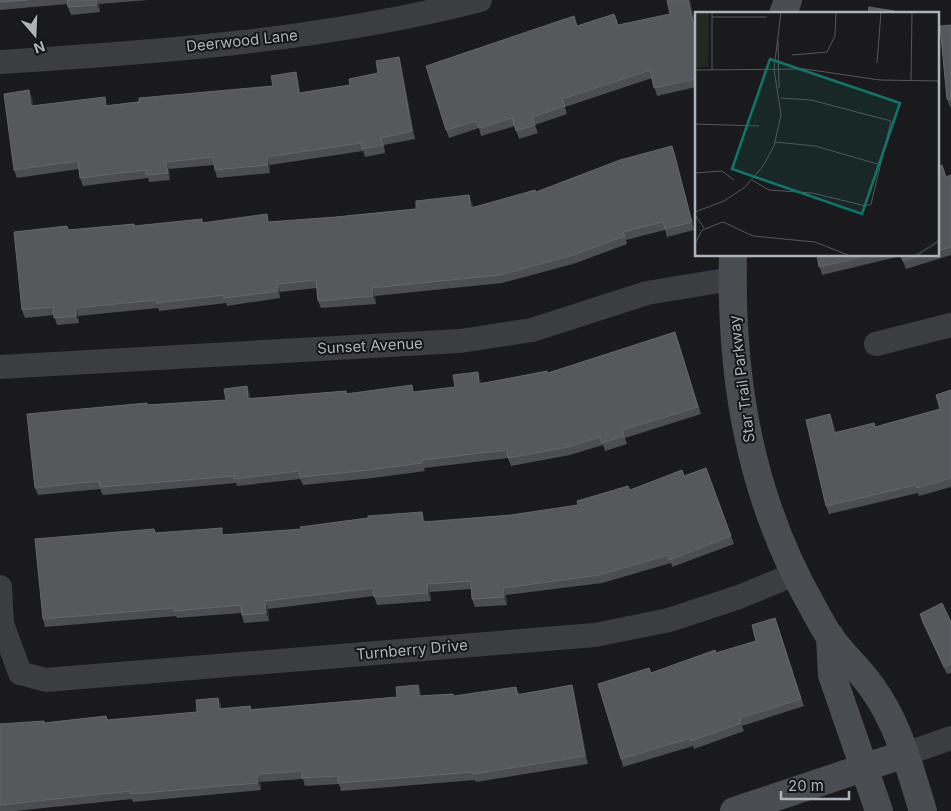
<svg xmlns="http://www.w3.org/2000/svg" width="951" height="811" font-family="Inter,sans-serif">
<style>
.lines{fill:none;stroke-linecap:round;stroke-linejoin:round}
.street{stroke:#3b3d41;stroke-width:24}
.secondary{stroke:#494c51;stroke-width:28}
.wall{fill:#4b4d51}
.shaded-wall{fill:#333437}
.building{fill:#56585c;stroke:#63666b}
.labels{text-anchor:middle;stroke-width:4;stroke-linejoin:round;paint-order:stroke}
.street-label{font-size:15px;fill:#acb3bb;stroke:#151517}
.inset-river{fill:none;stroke:#2f3b40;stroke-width:2.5}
.inset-road{fill:none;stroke:#54575c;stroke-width:1}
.view{fill:#0f766e;fill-opacity:0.15;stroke:#0f766e;stroke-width:2.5}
.inset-edge{fill:none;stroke:#acb3bb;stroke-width:2.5}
</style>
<rect width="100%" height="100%" fill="#1a1a1c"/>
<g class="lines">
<g class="street">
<path d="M 0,62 C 161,52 323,40 480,0"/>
<polyline points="876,344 951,325"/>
<polyline points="0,367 460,341 532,330 647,293 732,279"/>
<polyline points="0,587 2,624 20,673 46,680 595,635 669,620 739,597 795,574"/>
<polyline points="905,754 951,738"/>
</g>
<g class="secondary">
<polyline points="783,14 788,0"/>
<path d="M 733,255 C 730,378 750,496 811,604 C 817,615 823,627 830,637 C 842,654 859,669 871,686 C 898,722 910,769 923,811"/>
<polyline points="830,636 832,675 879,811"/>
<polyline points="734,811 905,754"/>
</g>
</g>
<g class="wall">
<polygon points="0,0 148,0 99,4 100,12 71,15 67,4 0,10"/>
<polygon points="667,0 690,0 696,29 696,87 657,96 652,78 565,107 567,114 535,125 538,133 519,139 515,126 481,136 479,128 449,138 446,130 578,25 618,25 670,14"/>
<polygon points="951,25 951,107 950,107 947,99"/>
<polygon points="399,57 401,65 415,139 384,145 385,153 365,157 363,151 270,165 270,173 217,178 215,170 214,165 169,169 170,180 149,182 148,178 83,186 80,178 79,169 17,178 14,170 32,98 33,106 108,105 273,86 298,80 300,93 350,85 378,73"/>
<polygon points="675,154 694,230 667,237 665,230 626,240 627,244 576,263 502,283 375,296 376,304 321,308 318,301 317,288 280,292 280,298 227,306 226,303 159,311 158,308 78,316 79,323 57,325 54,315 25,318 22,310 67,226 69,230 134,224 135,226 203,223 270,222 336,217 472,203 473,207 536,192"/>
<polygon points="937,166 946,177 951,175 951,255 906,269 901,256 822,275 817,255 937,255"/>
<polygon points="675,332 701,414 625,438 627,444 605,451 603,445 570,455 511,466 508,458 424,468 425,471 373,478 303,485 300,479 237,486 236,483 103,495 100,489 38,495 35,488 147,403 148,405 226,400 250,394 250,398 346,391 347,393 414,392 455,387 480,379 481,383 548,373"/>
<polygon points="951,390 951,487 919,496 918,493 829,514 826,506 830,414 836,432 874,423 875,427 940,409"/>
<polygon points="706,468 734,544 672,567 671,563 602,583 506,595 507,605 475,607 472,599 471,589 430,592 431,601 377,605 374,596 268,609 269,621 244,623 241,613 177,618 176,616 45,627 43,619 154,529 156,533 224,535 301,529 422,512 425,522 511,515 578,505 630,490 684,476"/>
<polygon points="920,614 951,622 951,673 947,674 922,622"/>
<polygon points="778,626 804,706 742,726 744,731 694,749 693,746 623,767 621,759 716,653 756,641"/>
<polygon points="418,685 421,693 421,696 453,694 454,696 516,687 519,694 572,685 574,692 588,764 476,782 475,780 341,791 339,784 305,786 303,779 260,782 261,790 133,802 132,799 15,811 0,811 0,724 44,723 106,716 108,720 197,712 218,698 221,705 221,709 252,709 397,697"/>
</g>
<g class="shaded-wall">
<polygon points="97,0 99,4 100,12 97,5"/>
<polygon points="688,0 690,0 696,29 696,34"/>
<polygon points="399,57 401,65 415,139 412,131"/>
<polygon points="296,72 298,80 302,101 299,93"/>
<polygon points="29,90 32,98 34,114 31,106"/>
<polygon points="672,146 675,154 694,230 692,222"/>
<polygon points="267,157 270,165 270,173 268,165"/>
<polygon points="166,162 169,169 170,180 168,173"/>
<polygon points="469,195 472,203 474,215 471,208"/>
<polygon points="277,284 280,292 280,298 278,291"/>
<polygon points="372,288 375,296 376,304 373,296"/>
<polygon points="76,308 78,316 79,323 76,316"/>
<polygon points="478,372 480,379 482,391 479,384"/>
<polygon points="247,386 250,394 251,406 248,399"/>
<polygon points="830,414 833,422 837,440 834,433"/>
<polygon points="422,512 424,519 425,530 423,522"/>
<polygon points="427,584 430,592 431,601 428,593"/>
<polygon points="504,588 506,595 507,605 504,597"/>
<polygon points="265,601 268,609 269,621 266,613"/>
<polygon points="418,685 421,693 422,704 419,696"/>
<polygon points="572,685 574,692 588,764 585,756"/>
<polygon points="218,698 221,705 222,717 219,709"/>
<polygon points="258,774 260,782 261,790 258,783"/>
</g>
<g class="building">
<polygon points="0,0 27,0 0,2"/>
<polygon points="67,0 97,0 97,5 68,7"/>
<polygon points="667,0 688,0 696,34 696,79 654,88 650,70 562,99 565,106 532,117 535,125 516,131 512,118 479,128 476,121 446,130 426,66 574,16 577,26 614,14 618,25 670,14"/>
<polygon points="869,7 894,11 894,14 868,14"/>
<polygon points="951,25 951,99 947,99 940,26"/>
<polygon points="399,57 412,131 381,138 383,145 362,149 361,143 267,157 268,165 215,170 213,157 166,162 168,173 146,175 146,170 80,178 78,161 14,170 4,94 29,90 31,106 105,97 106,106 139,102 139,98 273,86 271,76 296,72 299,93 350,85 349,79 378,73 376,61"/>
<polygon points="672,146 692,222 665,229 663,222 623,232 625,236 573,255 500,275 372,288 373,296 318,301 316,280 277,284 278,291 224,298 224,295 156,303 156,300 76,308 76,316 54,318 53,307 22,310 14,232 67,226 68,230 134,224 134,226 202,219 202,223 267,214 268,222 336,217 416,209 416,201 469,195 471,208 535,190 536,192 620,160"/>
<polygon points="942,165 946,177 951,175 951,247 937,251 937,166"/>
<polygon points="817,255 871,255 819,267"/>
<polygon points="901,255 924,255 903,261"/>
<polygon points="675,332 698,407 622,430 624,436 602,443 600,437 568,447 508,458 507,450 422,460 422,463 370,470 300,477 299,471 234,479 234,476 100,487 99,481 35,488 27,414 147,403 147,405 226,400 224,389 247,386 248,399 346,391 346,394 412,385 413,392 455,387 453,375 478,372 479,384 547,371 548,373"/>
<polygon points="951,390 951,478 917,488 916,485 826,506 806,420 830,414 834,433 874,423 875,427 940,409 936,395"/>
<polygon points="706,468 731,536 669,560 668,555 599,575 504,588 504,597 472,599 471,581 427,584 428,593 374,597 373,588 265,601 266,613 242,615 241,605 174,611 174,608 43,619 35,539 154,529 155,533 222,528 222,535 301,529 300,527 368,518 368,516 422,512 423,522 511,515 578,505 577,501 628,486 630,490 682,470 684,476"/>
<polygon points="942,603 951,622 951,664 944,667 920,614"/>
<polygon points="775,618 801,699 740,718 741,723 691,741 690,738 621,759 598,684 649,668 651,673 715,650 716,653 756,641 752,625"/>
<polygon points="418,685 419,696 453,694 454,696 516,687 517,695 572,685 585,756 473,774 473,772 338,783 338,776 302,778 302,771 258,774 258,783 130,794 130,791 0,805 0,724 44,721 44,723 106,716 107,720 197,712 196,700 218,698 219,709 250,706 251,710 397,697 396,687"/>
</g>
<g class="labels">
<g class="street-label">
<text transform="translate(242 41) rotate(-6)" y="5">Deerwood Lane</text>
<text transform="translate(370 346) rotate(-3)" y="5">Sunset Avenue</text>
<text transform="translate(742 379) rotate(-97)" y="5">Star Trail Parkway</text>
<text transform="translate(412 650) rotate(-5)" y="5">Turnberry Drive</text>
</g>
</g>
<g transform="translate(695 12)">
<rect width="244" height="244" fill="#1a1a1c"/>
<path d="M 0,0 L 14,0 L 13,55 L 0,55 Z" fill="#212a21"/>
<path class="inset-river" d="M 222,243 L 244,229"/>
<path class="inset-road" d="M 17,5 L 72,5M 83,29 L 84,76M 97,43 L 132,40 L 140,24 L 141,0M 182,51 L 186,0M 0,58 L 110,57 L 185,68 L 244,69M 17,58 L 17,0M 216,69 L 217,0M 0,112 L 64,114M 80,130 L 120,134 L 186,153M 0,161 L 27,159 L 39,168M 57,168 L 74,178 L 117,181 L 171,194 L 176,192 L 196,109 L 116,88 L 86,86M 0,200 L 29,189 L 50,175 L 68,154 L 79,134 L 86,103 L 79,57 L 86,0M 0,203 L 9,216M 1,243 L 0,232 L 7,218 L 28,210 L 58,224 L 120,230 L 153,243"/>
<path class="view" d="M 75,47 L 205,91 L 167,202 L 37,157 Z"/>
<rect width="244" height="244" class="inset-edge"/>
</g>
<g transform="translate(35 35) rotate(161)" stroke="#151517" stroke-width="4" paint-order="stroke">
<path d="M0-4L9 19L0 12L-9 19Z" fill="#acb3bb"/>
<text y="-8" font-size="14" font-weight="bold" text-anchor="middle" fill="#acb3bb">N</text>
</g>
<path d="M781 791v8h68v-8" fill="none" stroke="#acb3bb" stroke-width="2.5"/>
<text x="788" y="791" font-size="15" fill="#acb3bb" stroke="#151517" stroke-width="4" paint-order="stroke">20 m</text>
</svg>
